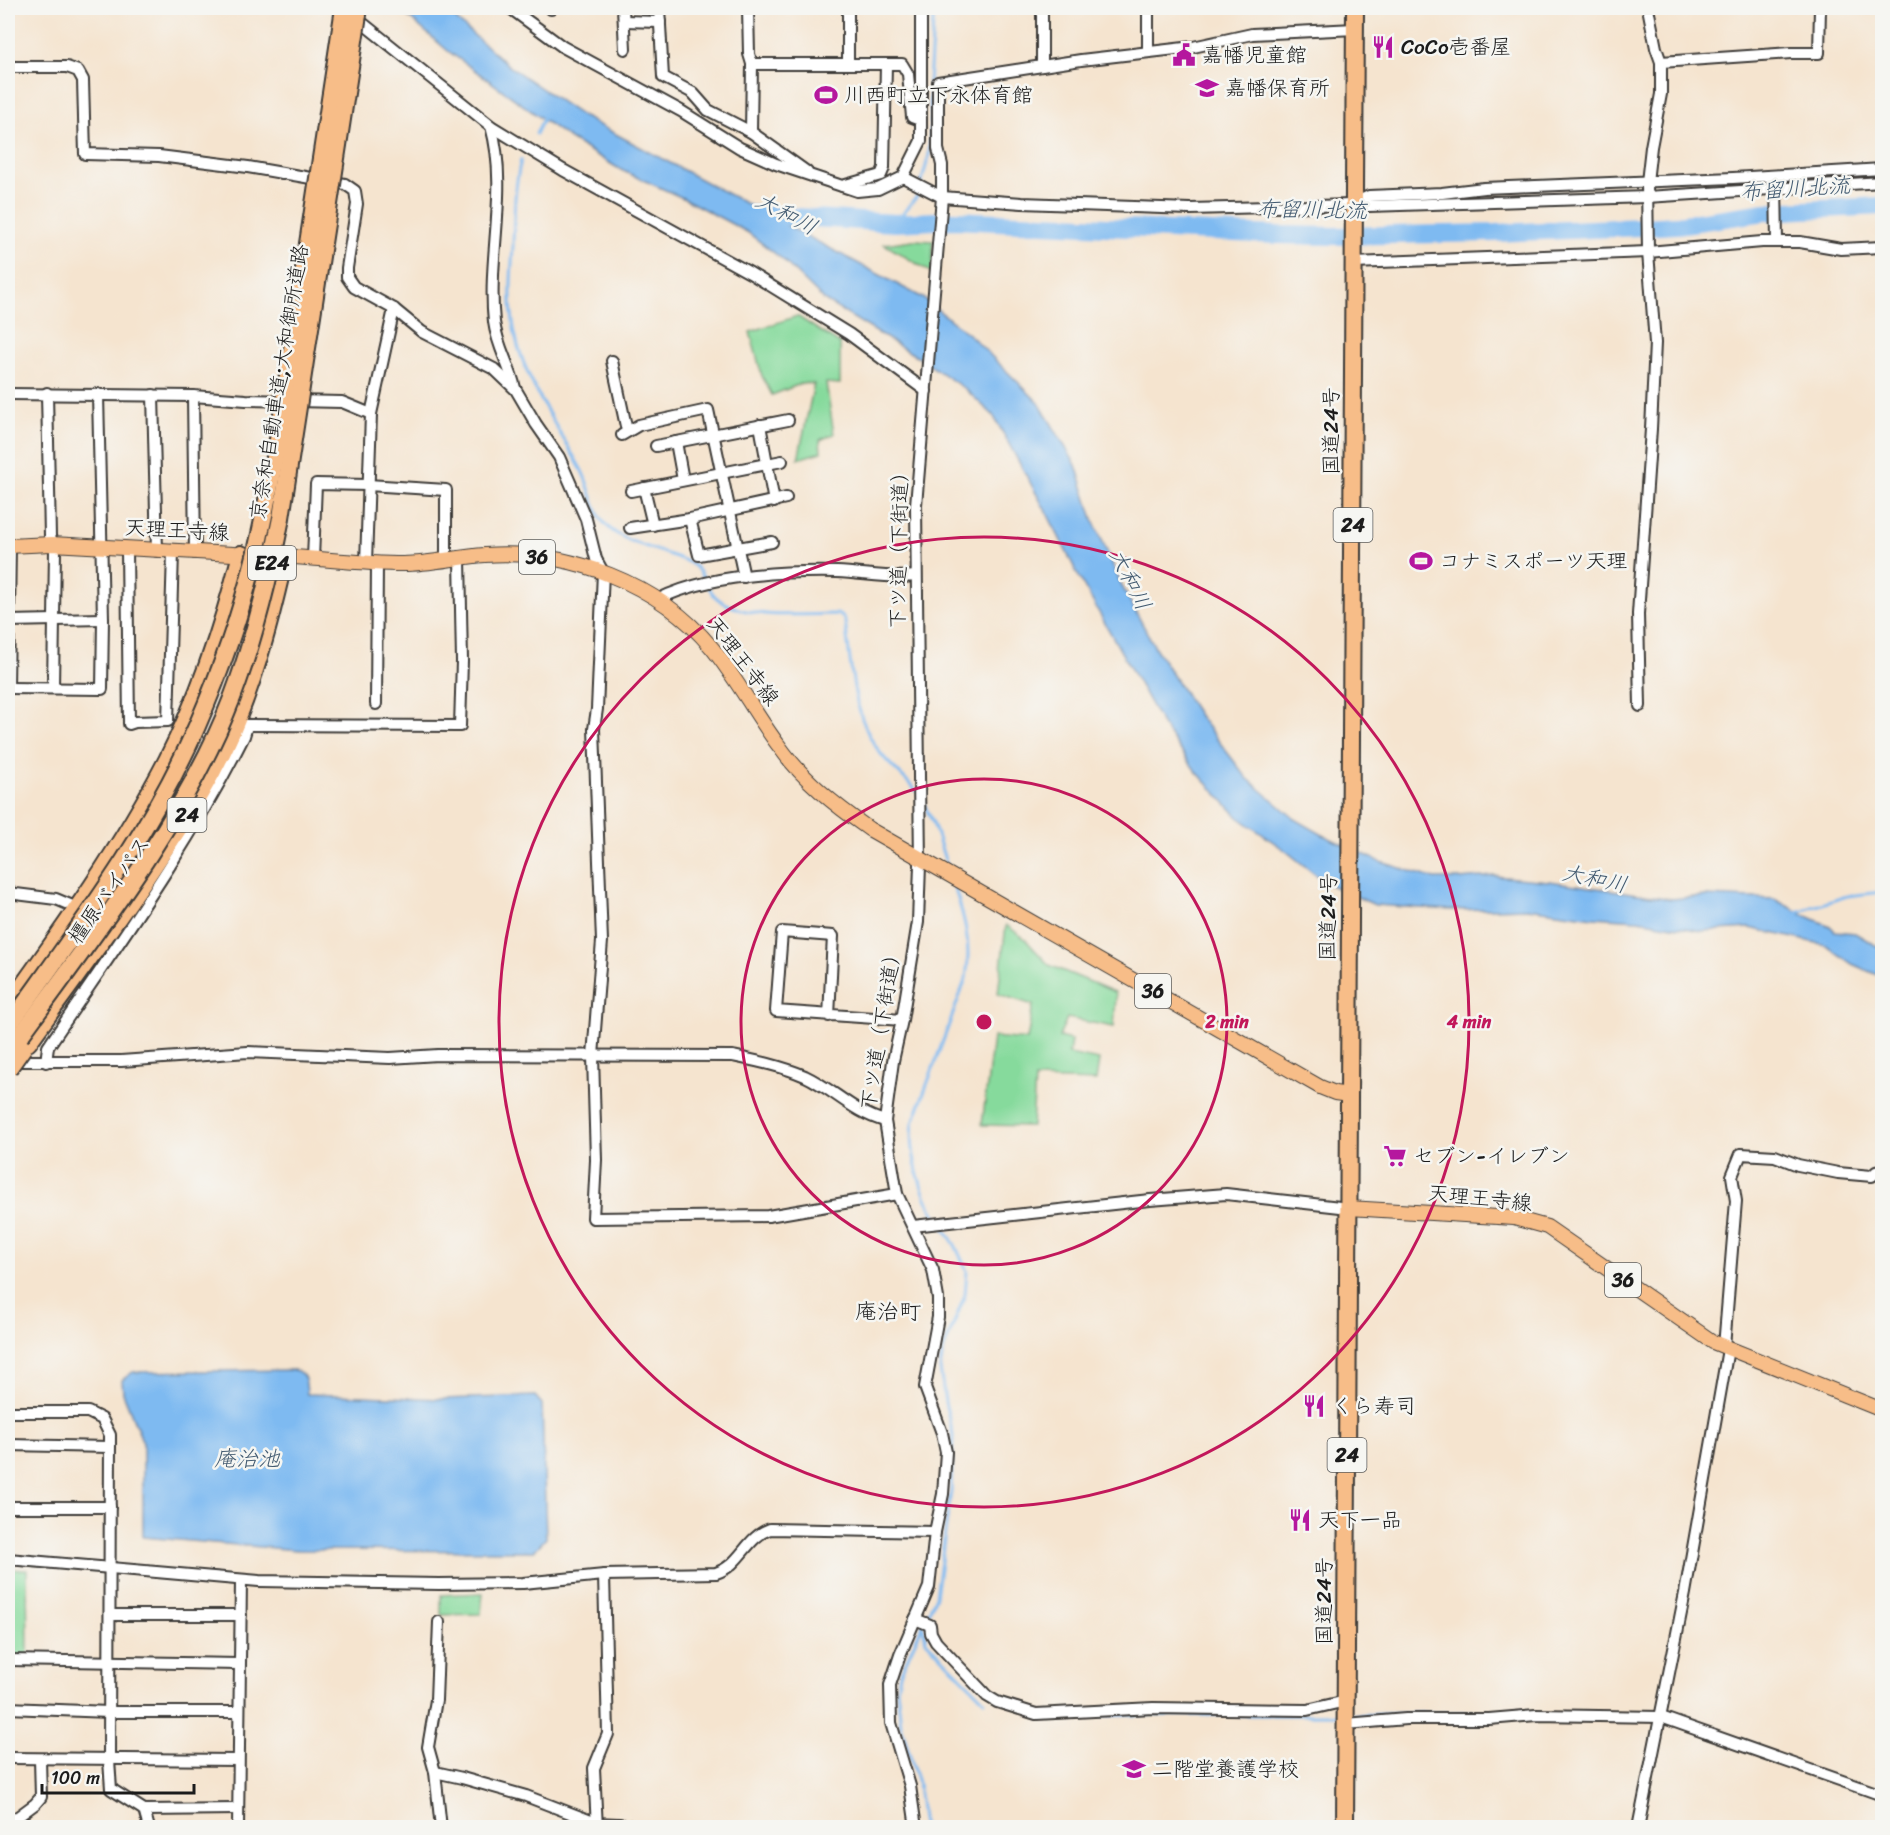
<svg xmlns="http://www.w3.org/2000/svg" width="1890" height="1835" font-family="Sriracha,'Klee One',sans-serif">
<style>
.green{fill:#86da9c;stroke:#517b5c;stroke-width:1.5}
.water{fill:#7ebaf1;stroke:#4d6b86;stroke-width:1.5}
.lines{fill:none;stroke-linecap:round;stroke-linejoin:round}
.stream{stroke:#7ebaf1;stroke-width:3}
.river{stroke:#7ebaf1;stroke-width:18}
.minor-casing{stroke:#3d3a37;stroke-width:14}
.major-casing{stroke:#3d3a37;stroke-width:16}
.highway-casing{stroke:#3d3a37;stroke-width:20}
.minor{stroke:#fff;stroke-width:10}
.major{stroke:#f7bd88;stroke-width:14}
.highway{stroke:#f7bd88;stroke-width:16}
.highway-bridge-casing{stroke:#3d3a37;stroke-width:20;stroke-linecap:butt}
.highway-bridge{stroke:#f7bd88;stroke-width:16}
.ring{fill:none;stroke:#c2185b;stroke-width:3}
.labels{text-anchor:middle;stroke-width:5;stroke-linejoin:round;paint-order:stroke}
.shield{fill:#f6f6f2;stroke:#5d5d5c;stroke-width:1.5}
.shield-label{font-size:20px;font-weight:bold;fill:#1c1c1c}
.poi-label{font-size:21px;fill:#1c1c1c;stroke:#f6f6f2;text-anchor:start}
.street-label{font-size:21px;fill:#1c1c1c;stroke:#f6f6f2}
.water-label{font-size:22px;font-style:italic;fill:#435b71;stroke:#f6f6f2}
.neighbourhood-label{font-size:22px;fill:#1c1c1c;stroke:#f6f6f2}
.centre{fill:#c2185b;stroke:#f6f6f2;stroke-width:3}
.ring-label{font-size:18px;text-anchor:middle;font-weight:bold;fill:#c2185b;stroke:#f6f6f2;stroke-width:5;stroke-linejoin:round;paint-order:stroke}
</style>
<rect width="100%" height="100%" fill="#f6f6f2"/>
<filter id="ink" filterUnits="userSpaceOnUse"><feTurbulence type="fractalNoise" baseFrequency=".0167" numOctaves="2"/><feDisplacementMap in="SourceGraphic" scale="12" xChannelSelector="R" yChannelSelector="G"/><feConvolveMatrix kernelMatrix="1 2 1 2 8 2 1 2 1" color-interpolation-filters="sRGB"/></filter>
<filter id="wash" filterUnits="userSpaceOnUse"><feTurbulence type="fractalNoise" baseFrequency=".008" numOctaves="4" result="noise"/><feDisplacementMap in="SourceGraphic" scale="24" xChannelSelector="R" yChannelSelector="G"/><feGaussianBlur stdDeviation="1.35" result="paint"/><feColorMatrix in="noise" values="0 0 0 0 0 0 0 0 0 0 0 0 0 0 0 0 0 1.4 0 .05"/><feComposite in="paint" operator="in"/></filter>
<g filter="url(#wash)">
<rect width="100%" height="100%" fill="#f5e4cf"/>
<g class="green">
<polygon points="913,240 933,241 932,273 884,244"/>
<polygon points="797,316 840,344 840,384 826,383 834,434 820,440 821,452 798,459 814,384 803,383 772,395 762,376 750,332"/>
<polygon points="1006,925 1024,938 1049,965 1115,992 1116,996 1114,1027 1067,1018 1059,1037 1071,1040 1069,1054 1099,1060 1096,1081 1035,1079 1032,1126 982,1125 993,1037 1027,1040 1033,1005 998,994"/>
<polygon points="8,1569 27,1570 28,1656 8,1656"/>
<polygon points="483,1593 481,1614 441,1615 441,1595"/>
</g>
<g class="water">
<polygon points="398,8 443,8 509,66 582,116 923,298 973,338 1039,403 1076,465 1094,522 1124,590 1156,649 1200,717 1247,778 1295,819 1323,835 1378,861 1435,879 1460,879 1494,876 1549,881 1672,899 1706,896 1774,899 1809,917 1830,926 1835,931 1855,933 1882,949 1882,977 1852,964 1826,945 1749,928 1702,931 1638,920 1594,917 1527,908 1451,910 1375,905 1326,883 1286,851 1238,817 1195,770 1163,726 1080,579 1048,515 993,415 965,389 916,356 825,301 782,259 747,232 683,198 621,170 570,139 448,51"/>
<path d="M 294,1370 C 307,1373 306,1384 307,1394 L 441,1399 L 535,1396 L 542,1404 L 546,1538 L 534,1551 L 297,1550 L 143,1537 L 143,1443 L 123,1393 L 122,1380 L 133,1372 Z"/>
</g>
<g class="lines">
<g class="stream">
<polyline points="536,134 543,119"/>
<path d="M 521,160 C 514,188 514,217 513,246 C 512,268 509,291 512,314 C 517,372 554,420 581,469 C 591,487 593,513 608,527 C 625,544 667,551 690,563 C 706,572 706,592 721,601 C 750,620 803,614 837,614 L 843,617 L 845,622 C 852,667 852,718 881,754 C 892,768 906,778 916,791"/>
<polyline points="895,223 918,195 929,155 931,115 929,83 934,8"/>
<polyline points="923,802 933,823 948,869"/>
<polyline points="1794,913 1847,896 1882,892"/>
<path d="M 938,1220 C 921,1195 909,1153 913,1123 L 966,978 C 972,942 964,917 953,883"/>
<polyline points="923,1627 926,1641 984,1700"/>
<polyline points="1351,1715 1481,1712"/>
<polyline points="1090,1716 1136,1715 1341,1715"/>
<polyline points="923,1828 918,1783 901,1725 897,1689 900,1674 936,1596 951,1491 953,1435 945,1402 940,1369 943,1351 965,1295 967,1271 955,1245 942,1225"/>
</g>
<polyline class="river" points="747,214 895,223 954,220 1277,235 1334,236 1496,233 1642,227 1677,225 1765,212 1882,206"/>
</g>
</g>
<g filter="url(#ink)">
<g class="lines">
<g class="minor-casing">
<g id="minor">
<polyline points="510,8 563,47 681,111 740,148 776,164 857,191 878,189 903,177 921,141 921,8"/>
<polyline points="623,8 625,49"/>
<polyline points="659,8 663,77 693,93 708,110 751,132 807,172"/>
<polyline points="748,8 749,54 752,64 751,132"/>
<polyline points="848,8 848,64"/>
<polyline points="1042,8 1042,66"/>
<polyline points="551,9 551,8"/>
<polyline points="355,17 491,126 563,170 750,273 849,334 926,391"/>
<polyline points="624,21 660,22"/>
<polyline points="1148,52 1148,8"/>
<polyline points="1661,62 1791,53 1819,53 1820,8"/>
<polyline points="752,64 902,64 908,74 912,117 920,120"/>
<polyline points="8,67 67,67 78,71 83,80 85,154 159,156 248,167 345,184 355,191 357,204 347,268 347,277 354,287 394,309 422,332 494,369 516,390 536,424 559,457 586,519 596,559 603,572 597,709 594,729 602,941 593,1056 596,1160 593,1218 768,1216 897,1194"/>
<path d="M 491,126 C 509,190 487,257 494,322 C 497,346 510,366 515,388"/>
<polyline points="903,177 942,197 1022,203 1190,209 1353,205 1369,206 1647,197 1882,182"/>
<polyline points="1776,182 1777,242"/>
<polyline points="842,186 881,175 884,168 886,64"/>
<polyline points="1353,204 1369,196 1442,193 1484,188 1733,178 1882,169"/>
<polyline points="1353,263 1648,252 1762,242 1800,242 1841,249 1882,247"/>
<polyline points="612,361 627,431"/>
<polyline points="47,393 50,536 55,550 53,688"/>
<polyline points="8,394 193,396 246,400 342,402 371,414"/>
<polyline points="153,395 157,551"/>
<polyline points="193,396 195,553"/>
<polyline points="760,425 774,502"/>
<polyline points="622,435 639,425 708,410 744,577"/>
<polyline points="676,442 683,480"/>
<polyline points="656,446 788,420"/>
<polyline points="644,488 653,525"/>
<polyline points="631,491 782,461"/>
<polyline points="690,519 699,555 772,542"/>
<polyline points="630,528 690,519 786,498"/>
<polyline points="127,549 129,724 135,722 168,721 173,552"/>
<polyline points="313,559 316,484 368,485 446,490 446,560"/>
<polyline points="366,563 371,414 394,309"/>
<path d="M 659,599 C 708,575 783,571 837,572 C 863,573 890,579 916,576"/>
<polyline points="8,621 103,619"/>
<polyline points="8,688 102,689 103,619 98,394"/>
<polyline points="8,688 10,546"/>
<polyline points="376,704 377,563"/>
<polyline points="1640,706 1638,614 1651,429 1655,343 1648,252 1647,182 1651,147 1661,94 1661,62 1656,48 1648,8"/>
<polyline points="241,725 460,726 462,661 460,558"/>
<polyline points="8,893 56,899 75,907"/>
<polyline points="829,1016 833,936 782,932 776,1011 902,1020"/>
<path d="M 10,1061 L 121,1061 L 248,1052 L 390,1058 L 438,1055 L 733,1056 C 757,1061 782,1066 805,1076 C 833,1089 854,1113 885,1121"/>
<path d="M 46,1062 L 48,1047 C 117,945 189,846 244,736 L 247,726"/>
<polyline points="913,1226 1150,1200 1226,1194 1349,1208"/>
<polyline points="1724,1347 1736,1201 1732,1176 1741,1154 1775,1156 1798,1165 1838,1173 1872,1176 1876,1172 1882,1170"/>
<polyline points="8,1412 88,1412 102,1419 110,1435 109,1760 111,1789 144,1810 238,1809"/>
<polyline points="8,1445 110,1447"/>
<polyline points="8,1507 110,1507"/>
<path d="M 8,1559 L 259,1581 L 439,1584 L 523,1583 L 604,1575 L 716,1573 C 741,1565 746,1537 770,1529 L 935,1532"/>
<polyline points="110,1615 241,1615"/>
<polyline points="915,1619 930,1625 931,1633 936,1642 987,1696 997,1702 1036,1714 1153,1708 1307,1710 1346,1701"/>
<polyline points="439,1622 436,1700 428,1747 435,1772 441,1828"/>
<polyline points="8,1660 239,1664"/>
<polyline points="8,1708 109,1712 238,1712"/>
<polyline points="1346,1724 1406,1719 1489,1719 1536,1715 1661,1717 1882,1795"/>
<polyline points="8,1758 238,1760"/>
<polyline points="435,1772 462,1778 526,1796 596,1823 619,1824 641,1828"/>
<polyline points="144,1810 149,1828"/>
<polyline points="8,1824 35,1804 41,1797 40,1759"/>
<polyline points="238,1828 241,1580"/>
<polyline points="597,1828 594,1768 608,1734 604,1575"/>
<polyline points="916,1828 910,1786 891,1723 890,1685 900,1655 929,1587 935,1532 943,1494 946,1452 942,1433 925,1387 938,1317 938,1298 933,1270 897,1194 885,1121 893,1061 902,1020 918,922 920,865 916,505 942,197 942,165 938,149 938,82 1081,60 1193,47 1252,34 1355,29"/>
<polyline points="1638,1828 1685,1593 1728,1349"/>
</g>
</g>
<g class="major-casing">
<g id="major">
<polyline points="8,546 52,544 251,555"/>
<path d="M 276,556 C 319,558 361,564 403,564 C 431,564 457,557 485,555 C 568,549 659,583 712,648 C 737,679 755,714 779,746 C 803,780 835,805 869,829 L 1320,1087 L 1335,1093 L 1349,1095"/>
<polyline points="1349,1208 1514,1218 1547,1227 1713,1342 1882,1410"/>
</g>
</g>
<g class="highway-casing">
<g id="highway">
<path d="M 8,1006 C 65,927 122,847 167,760 C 200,695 223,625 241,554"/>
<path d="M 28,1043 C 72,982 116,923 157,861 C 187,817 216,772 236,722 C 258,669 272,613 285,556"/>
<polyline points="1345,1828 1355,8"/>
</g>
</g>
<use href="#minor" class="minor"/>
<use href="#major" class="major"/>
<use href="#highway" class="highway"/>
<g class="highway-bridge-casing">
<g id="highway-bridge">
<path d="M 8,1027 C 76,931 150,835 197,726 C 220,673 240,616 254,560 C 273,482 284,401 296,322 C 312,217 328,112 344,8"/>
<path d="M 8,1053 C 86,945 184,823 232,698 C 254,640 269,579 281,518 L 359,8"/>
<polyline points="8,1069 23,1048"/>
</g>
</g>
<use href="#highway-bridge" class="highway-bridge"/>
</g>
</g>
<g class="ring">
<circle cx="984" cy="1022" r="243"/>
<circle cx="984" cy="1022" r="485"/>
</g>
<defs>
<g id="restaurant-bare" transform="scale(1.8)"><path d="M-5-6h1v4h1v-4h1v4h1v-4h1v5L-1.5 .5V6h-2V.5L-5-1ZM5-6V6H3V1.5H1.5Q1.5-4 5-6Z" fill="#b5179e" stroke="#f6f6f2" stroke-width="2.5" paint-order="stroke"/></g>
<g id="civic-bare" transform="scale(1.8)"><path d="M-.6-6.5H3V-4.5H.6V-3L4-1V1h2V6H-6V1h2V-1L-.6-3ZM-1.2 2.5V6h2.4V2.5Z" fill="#b5179e" stroke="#f6f6f2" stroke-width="2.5" paint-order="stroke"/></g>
<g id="school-bare" transform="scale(1.8)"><path d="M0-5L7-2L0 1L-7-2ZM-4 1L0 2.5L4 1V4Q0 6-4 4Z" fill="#b5179e" stroke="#f6f6f2" stroke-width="2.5" paint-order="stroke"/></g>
<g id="stadium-bare" transform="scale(1.8)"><path d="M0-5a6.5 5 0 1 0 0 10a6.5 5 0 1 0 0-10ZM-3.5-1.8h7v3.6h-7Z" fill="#b5179e" stroke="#f6f6f2" stroke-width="2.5" paint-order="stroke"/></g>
<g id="supermarket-bare" transform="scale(1.8)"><path d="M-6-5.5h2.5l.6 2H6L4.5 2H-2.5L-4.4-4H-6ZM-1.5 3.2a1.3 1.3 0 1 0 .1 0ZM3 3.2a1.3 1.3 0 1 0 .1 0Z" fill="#b5179e" stroke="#f6f6f2" stroke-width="2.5" paint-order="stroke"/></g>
</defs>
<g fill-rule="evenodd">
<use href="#restaurant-bare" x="1383" y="47"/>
<use href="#civic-bare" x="1184" y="55"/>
<use href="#school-bare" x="1207" y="88"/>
<use href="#stadium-bare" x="826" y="95"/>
<use href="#stadium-bare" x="1421" y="561"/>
<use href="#supermarket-bare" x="1395" y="1156"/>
<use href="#restaurant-bare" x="1314" y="1406"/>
<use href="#restaurant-bare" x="1300" y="1520"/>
<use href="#school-bare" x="1134" y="1769"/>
</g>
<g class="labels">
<g class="shield">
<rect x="1333.5" y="508" width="39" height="34" rx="4.5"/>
<rect x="519" y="540" width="36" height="34" rx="4.5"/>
<rect x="248" y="546" width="48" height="34" rx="4.5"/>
<rect x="167.5" y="798" width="39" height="34" rx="4.5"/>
<rect x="1135" y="974" width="36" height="34" rx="4.5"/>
<rect x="1605" y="1263" width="36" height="34" rx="4.5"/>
<rect x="1327.5" y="1438" width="39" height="34" rx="4.5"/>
</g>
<g class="shield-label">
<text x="1353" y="532">24</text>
<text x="537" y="564">36</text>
<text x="272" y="570">E24</text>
<text x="187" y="822">24</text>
<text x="1153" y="998">36</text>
<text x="1623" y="1287">36</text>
<text x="1347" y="1462">24</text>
</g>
<g class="poi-label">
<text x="1401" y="54">CoCo壱番屋</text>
<text x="1202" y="62">嘉幡児童館</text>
<text x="1225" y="95">嘉幡保育所</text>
<text x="844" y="102">川西町立下永体育館</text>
<text x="1439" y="568">コナミスポーツ天理</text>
<text x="1413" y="1163">セブン-イレブン</text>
<text x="1332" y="1413">くら寿司</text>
<text x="1318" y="1527">天下一品</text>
<text x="1152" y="1776">二階堂養護学校</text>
</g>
<g class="street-label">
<text transform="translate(279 382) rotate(-81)" y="7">京奈和自動車道;大和御所道路</text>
<text transform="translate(1331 431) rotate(-90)" y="7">国道24号</text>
<text transform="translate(177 530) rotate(3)" y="7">天理王寺線</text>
<text transform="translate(899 545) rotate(-89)" y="7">下ツ道（下街道）</text>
<text transform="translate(743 661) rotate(53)" y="7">天理王寺線</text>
<text transform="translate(109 890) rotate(-55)" y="7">橿原バイパス</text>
<text transform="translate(1328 917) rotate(-89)" y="7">国道24号</text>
<text transform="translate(881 1027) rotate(-81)" y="7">下ツ道（下街道）</text>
<text transform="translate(1480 1198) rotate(6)" y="7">天理王寺線</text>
<text transform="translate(1324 1601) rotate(-90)" y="7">国道24号</text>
</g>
<g class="water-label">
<text transform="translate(1795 188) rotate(-4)" y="8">布留川北流</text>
<text transform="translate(1312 209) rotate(1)" y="8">布留川北流</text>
<text transform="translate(787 213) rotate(28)" y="8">大和川</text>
<text transform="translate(1131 579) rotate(63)" y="8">大和川</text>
<text transform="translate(1595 878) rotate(12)" y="8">大和川</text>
<text x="247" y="1466">庵治池</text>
</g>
<g class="neighbourhood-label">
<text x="888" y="1319">庵治町</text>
</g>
</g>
<circle cx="984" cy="1022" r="9" class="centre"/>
<g class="ring-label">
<text x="1227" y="1028">2 min</text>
<text x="1469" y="1028">4 min</text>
</g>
<rect width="1890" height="1835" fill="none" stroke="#f6f6f2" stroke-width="30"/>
<path d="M42 1784v9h152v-9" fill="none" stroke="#1c1c1c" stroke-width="3"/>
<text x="51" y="1784" font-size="18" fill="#1c1c1c" stroke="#f6f6f2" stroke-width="4.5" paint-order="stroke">100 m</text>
</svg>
